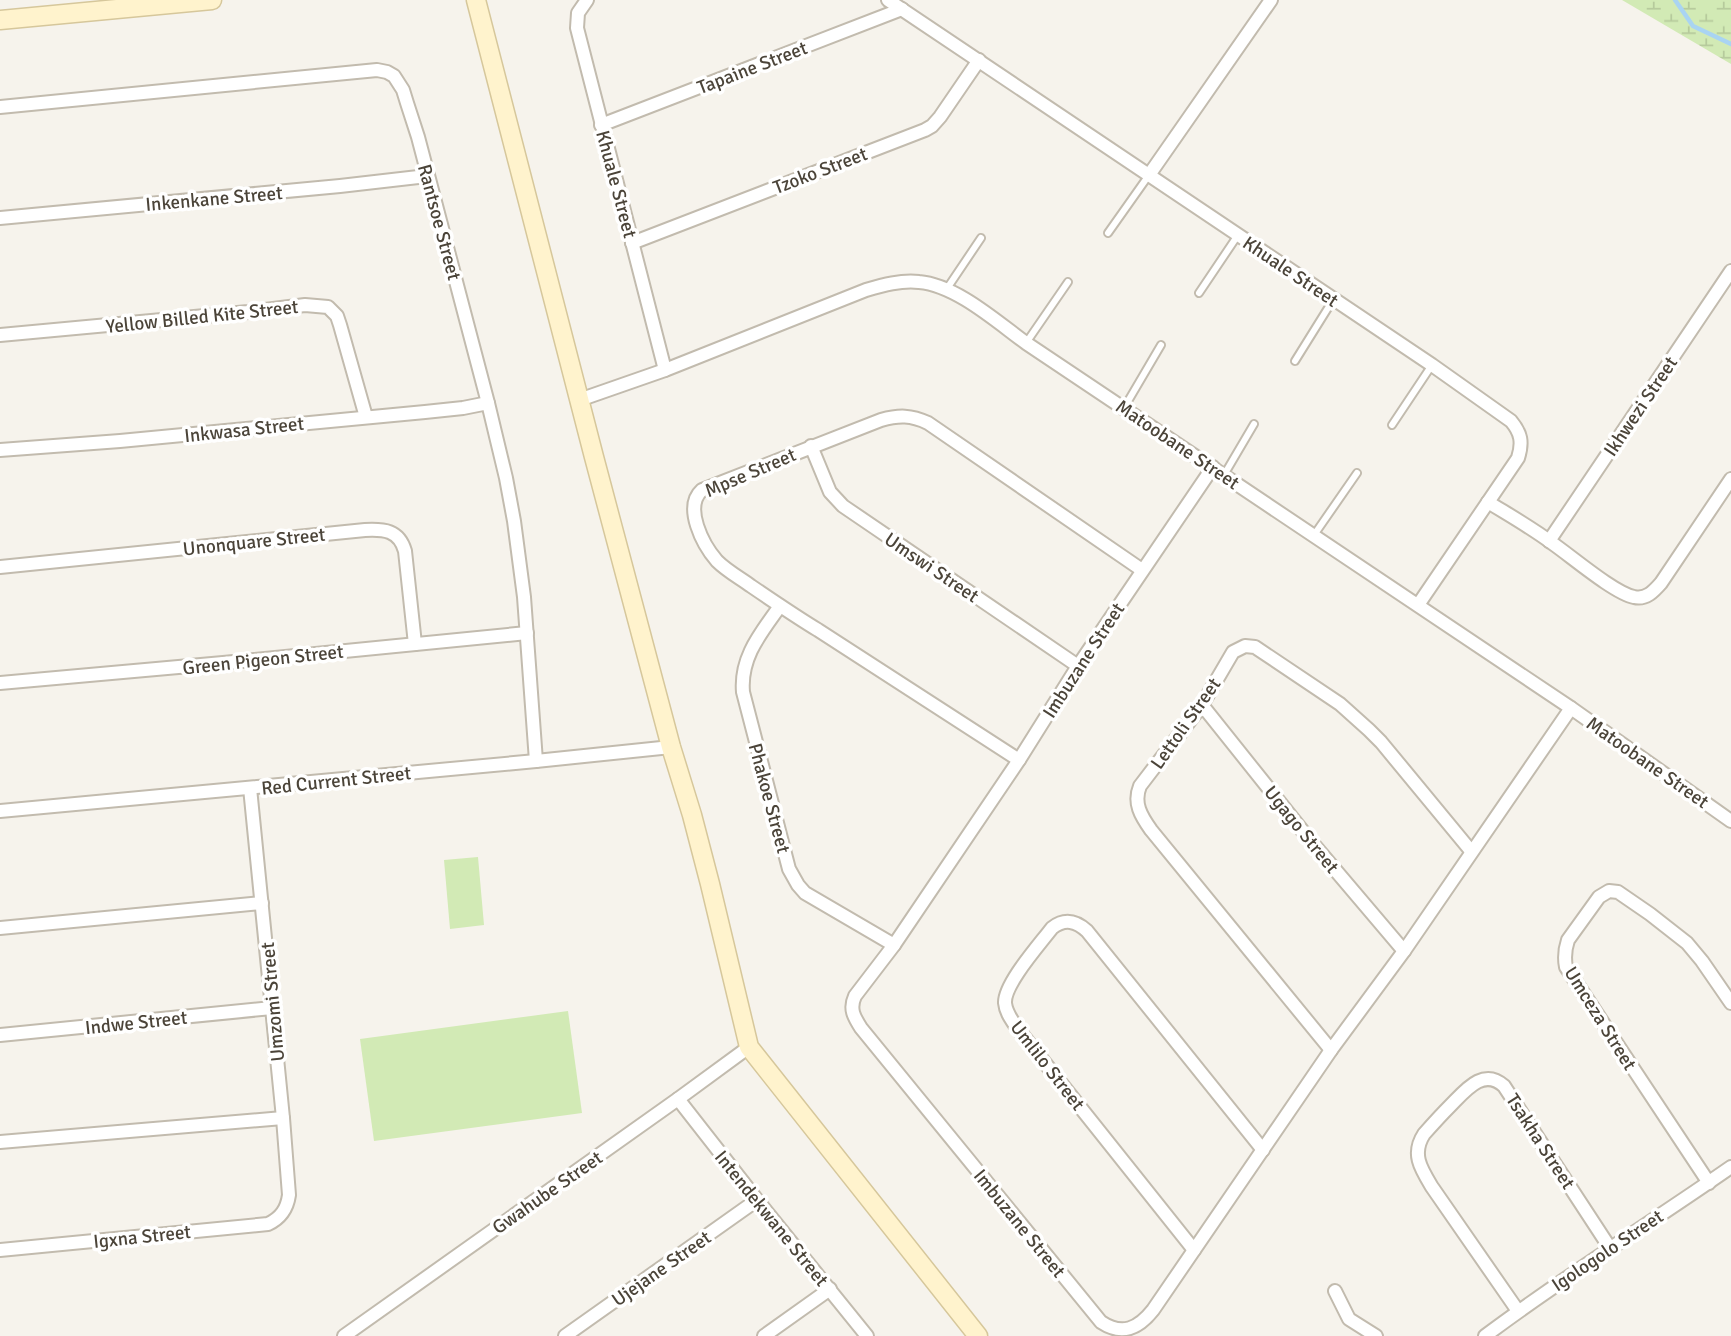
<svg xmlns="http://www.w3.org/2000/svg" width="1731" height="1336" font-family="Signika,sans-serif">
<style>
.wetland{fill:url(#wetland-marsh)}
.pitch{fill:#d2eab5}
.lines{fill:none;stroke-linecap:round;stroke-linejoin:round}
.stream{stroke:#a9d4f2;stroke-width:4.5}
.lane-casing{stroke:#c2bbae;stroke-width:10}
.street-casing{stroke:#c2bbae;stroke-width:16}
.secondary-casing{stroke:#d6c79b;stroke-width:21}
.lane{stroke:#fff;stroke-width:6}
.street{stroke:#fff;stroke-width:12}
.secondary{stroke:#fff3cd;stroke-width:18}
.labels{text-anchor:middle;stroke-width:7;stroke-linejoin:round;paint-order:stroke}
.street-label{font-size:19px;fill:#4b4439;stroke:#fff}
</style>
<defs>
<pattern id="wetland-marsh" width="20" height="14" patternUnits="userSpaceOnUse" patternTransform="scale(1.75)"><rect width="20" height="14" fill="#d2eab5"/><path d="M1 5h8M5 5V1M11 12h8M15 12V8" fill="none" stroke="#b6ca9c"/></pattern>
</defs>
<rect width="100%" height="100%" fill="#f6f3ec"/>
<polygon class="wetland" points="1622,0 1731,0 1731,64"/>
<g class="pitch">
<polygon points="478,857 484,925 450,929 444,860"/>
<polygon points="568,1011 582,1113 374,1141 360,1039"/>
</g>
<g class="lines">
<polyline class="stream" points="1675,0 1693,26 1731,44"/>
<g class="lane-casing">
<g id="lane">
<polyline points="1108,233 1149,175"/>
<polyline points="946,290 981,238"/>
<polyline points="1199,293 1238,235"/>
<polyline points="1026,343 1068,282"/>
<polyline points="1295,361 1333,300"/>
<polyline points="1124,408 1161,345"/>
<polyline points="1392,425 1432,365"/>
<polyline points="1224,475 1254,424"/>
<polyline points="1314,535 1357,473"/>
</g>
</g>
<g class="street-casing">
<g id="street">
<polyline points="587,0 578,13 577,28 665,370"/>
<path d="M 888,0 L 1432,365 L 1511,421 C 1521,433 1523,442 1518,458 L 1418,605"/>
<polyline points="0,107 377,70 387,72 394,76 403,90 407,103 418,137 488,403 506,478 514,521 524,597 536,761"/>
<polyline points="601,125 902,9"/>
<polyline points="1149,175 1271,0"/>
<polyline points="0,218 340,186 427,176"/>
<polyline points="632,243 925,130 932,126 940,117 979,60"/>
<polyline points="0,335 248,312 305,305 328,307 337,316 340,325 366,417"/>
<path d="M 579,400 L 665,370 L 866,290 C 883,285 901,280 919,282 C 956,285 997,322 1026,343 L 1571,708 L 1731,821"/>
<polyline points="811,446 830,492 843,506 1078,666"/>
<polyline points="0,450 120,441 425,412 463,408 488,403"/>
<path d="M 1213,467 L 1078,666 L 1019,760 L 894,945 L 855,996 C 849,1009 854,1017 861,1028 L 1101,1322 C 1122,1336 1138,1329 1153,1310 L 1331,1050 L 1404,951 L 1571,708"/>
<path d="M 1488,502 C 1509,515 1532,528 1552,543 C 1571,556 1614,593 1634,597 C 1646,600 1654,591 1661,583 L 1731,479"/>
<polyline points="1549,541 1731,271"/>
<path d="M 0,567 L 365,530 C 384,529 399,530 405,551 L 415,644"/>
<path d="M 780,606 C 761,633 740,657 743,692 L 789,869 L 798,885 L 805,893 L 894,945"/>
<polyline points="0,683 223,663 527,633"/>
<polyline points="1202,705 1309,839 1404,951"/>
<path d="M 1019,760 C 952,717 885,674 818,630 C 795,616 773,601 751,586 C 740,578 727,571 717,561 C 703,545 683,507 702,490 L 881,420 C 899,415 911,415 928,423 L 1142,570"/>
<polyline points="0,811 536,761 671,747"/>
<polyline points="0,928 262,903"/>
<polyline points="0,1035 272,1008"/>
<path d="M 1331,1050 L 1151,830 C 1141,816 1133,803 1140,786 L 1202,705 L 1233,652 L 1245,646 L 1255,647 L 1340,704 L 1369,730 L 1381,742 L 1471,851"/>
<polyline points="678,1099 757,1200 867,1336"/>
<polyline points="0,1142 283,1118"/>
<path d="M 1709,1183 L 1566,967 C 1564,957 1565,949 1568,940 L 1599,897 L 1609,891 L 1618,892 L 1650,914 L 1687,943 L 1702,961 L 1731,1003"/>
<path d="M 0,1250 L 268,1224 C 281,1218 287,1209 289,1195 L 283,1118 L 250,788"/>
<path d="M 1194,1250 L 1017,1028 C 1012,1020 1006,1013 1005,1003 C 1004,984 1040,944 1052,928 C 1065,918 1076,921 1087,931 L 1263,1150"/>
<polyline points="1335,1291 1349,1319 1376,1336"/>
<path d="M 1518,1311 L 1432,1187 C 1421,1169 1411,1154 1424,1134 C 1432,1125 1441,1115 1450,1106 C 1465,1091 1483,1067 1504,1086 L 1610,1248"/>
<polyline points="344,1336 678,1099 749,1047"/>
<polyline points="565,1336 757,1200"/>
<polyline points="764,1336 830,1289"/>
<path d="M 1485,1336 C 1565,1276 1649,1224 1731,1167"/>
</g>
</g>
<g class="secondary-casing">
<g id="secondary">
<polyline points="476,0 594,457 671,747 692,815 710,884 749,1047 978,1336"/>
<polyline points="0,20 212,0"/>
</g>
</g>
<use href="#lane" class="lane"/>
<use href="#street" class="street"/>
<use href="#secondary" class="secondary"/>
</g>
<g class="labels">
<g class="street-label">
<text transform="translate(752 67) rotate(-21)" y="7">Tapaine Street</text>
<text transform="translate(820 170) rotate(-21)" y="7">Tzoko Street</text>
<text transform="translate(617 184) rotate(75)" y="7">Khuale Street</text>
<text transform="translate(214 198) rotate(-5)" y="7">Inkenkane Street</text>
<text transform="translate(440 222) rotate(75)" y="7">Rantsoe Street</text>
<text transform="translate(1291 271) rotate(34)" y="7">Khuale Street</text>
<text transform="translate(202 316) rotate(-6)" y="7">Yellow Billed Kite Street</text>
<text transform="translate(1640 406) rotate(-56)" y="7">Ikhwezi Street</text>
<text transform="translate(244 429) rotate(-6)" y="7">Inkwasa Street</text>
<text transform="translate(1178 444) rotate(34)" y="7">Matoobane Street</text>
<text transform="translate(750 472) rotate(-23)" y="7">Mpse Street</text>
<text transform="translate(254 541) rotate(-6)" y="7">Unonquare Street</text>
<text transform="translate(932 567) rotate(34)" y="7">Umswi Street</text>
<text transform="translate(263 659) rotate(-6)" y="7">Green Pigeon Street</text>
<text transform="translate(1083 660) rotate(-57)" y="7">Imbuzane Street</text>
<text transform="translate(1185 723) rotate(-55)" y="7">Lettoli Street</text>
<text transform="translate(1648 762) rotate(35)" y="7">Matoobane Street</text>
<text transform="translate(336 780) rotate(-6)" y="7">Red Current Street</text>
<text transform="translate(770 798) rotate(75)" y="7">Phakoe Street</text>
<text transform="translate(1302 829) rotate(51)" y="7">Ugago Street</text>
<text transform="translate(272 1002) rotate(-95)" y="7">Umzomi Street</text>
<text transform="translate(1601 1018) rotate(58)" y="7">Umceza Street</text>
<text transform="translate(136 1022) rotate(-6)" y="7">Indwe Street</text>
<text transform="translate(1048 1065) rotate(52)" y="7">Umlilo Street</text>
<text transform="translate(1541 1141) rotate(57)" y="7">Tsakha Street</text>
<text transform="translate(547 1192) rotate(-35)" y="7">Gwahube Street</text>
<text transform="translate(772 1218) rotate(51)" y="7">Intendekwane Street</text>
<text transform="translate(1020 1223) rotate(51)" y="7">Imbuzane Street</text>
<text transform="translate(142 1236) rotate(-6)" y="7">Igxna Street</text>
<text transform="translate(1607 1250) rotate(-34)" y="7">Igologolo Street</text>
<text transform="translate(661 1268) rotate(-35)" y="7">Ujejane Street</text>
</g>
</g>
</svg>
